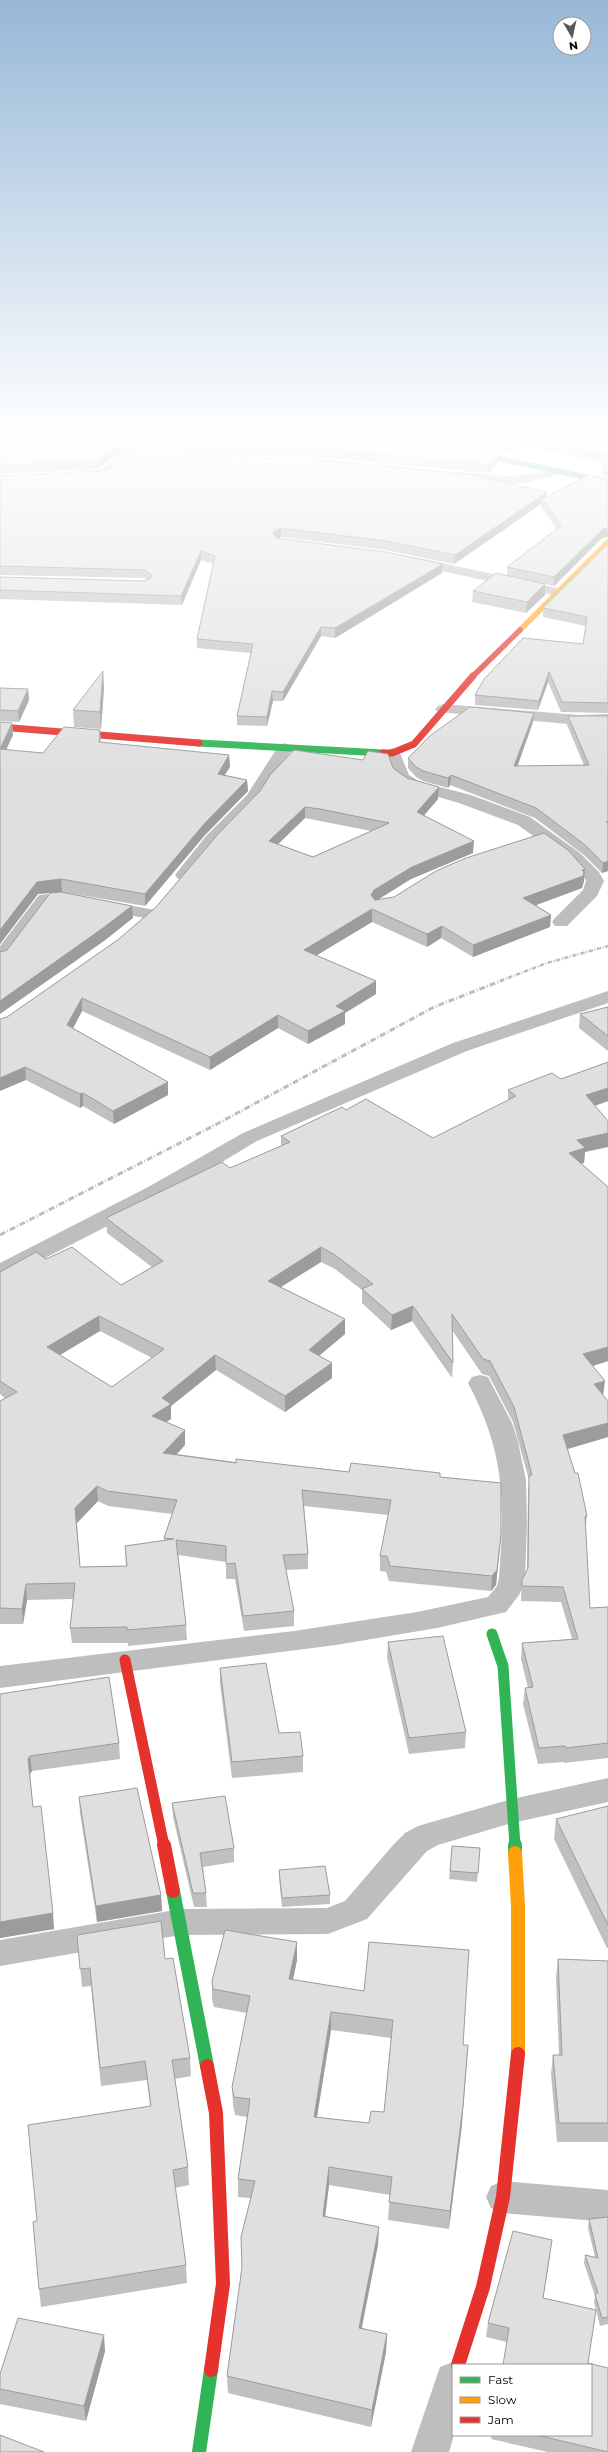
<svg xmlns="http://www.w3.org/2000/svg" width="608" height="2452" font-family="Montserrat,sans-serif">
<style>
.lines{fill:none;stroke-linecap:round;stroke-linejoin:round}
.street{fill:#bebebe;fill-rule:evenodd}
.fast-far3{stroke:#30b455;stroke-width:5.5}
.fast-far2{stroke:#30b455;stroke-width:7}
.fast-far1{stroke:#30b455;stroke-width:11}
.fast{stroke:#30b455;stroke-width:14}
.slow-far1{stroke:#ff9f0a;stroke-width:5.5}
.slow{stroke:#ff9f0a;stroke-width:14}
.jam-far3{stroke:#e5322d;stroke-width:5.5}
.jam-far2{stroke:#e5322d;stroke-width:7}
.jam-far1{stroke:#e5322d;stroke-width:11}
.jam{stroke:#e5322d;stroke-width:14}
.rail-far1{stroke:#bebebe;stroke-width:2.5;stroke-dasharray:4.5 1.5 1 1.5;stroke-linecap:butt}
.rail{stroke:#bebebe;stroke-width:3;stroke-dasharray:6 2 1 2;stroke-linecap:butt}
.wall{fill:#c0c0c0;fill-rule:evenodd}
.shaded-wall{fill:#9c9c9c}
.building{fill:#dfdfdf;stroke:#9c9c9c;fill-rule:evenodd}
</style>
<rect width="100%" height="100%" fill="#fff"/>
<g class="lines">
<g class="street">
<polygon points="147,456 153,460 151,463 122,464 106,476 79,479 73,475 79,471 102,469 114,459"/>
<polygon points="556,467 560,468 562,471 560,474 525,483 504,484 459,480 453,476 459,472 504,476 525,475"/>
<polygon points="414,557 557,588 564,592 557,596 409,564 407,561"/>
<polygon points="443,704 579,715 608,714 608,724 579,725 438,712 435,709 438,706"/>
<polygon points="285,743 293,748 259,802 218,844 190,879 178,879 175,875 178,871 206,836 247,795 279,745"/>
<polygon points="392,748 400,753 409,775 420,782 471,795 530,817 580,853 599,872 604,881 597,896 567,926 555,926 552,922 555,918 583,890 586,881 585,878 568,861 518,825 459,803 408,788 396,781 384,753"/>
<polygon points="62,893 150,909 156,910 159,914 156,918 150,919 62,903 50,904 7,962 0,964 0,946 39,895"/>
<polygon points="608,991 608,1003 467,1051 257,1141 166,1196 8,1277 0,1279 0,1263 150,1186 243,1133 453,1043"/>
<path d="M 480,1375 L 488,1377 L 512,1423 L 518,1442 L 526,1480 L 527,1522 L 525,1583 L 519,1595 L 506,1612 L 437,1628 L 336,1645 L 0,1688 L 0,1666 L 294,1631 L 417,1612 L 488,1597 L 497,1586 L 499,1578 C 505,1500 505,1453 468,1383 L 472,1377 Z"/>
<polygon points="608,1778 608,1802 512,1823 438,1845 427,1851 367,1919 328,1934 181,1935 0,1966 0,1940 181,1909 327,1908 345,1901 394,1844 405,1833 418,1826 512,1799"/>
<polygon points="503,2181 608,2190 608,2222 503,2213 491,2208 486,2197 491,2186"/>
<polygon points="453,2362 461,2365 453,2365 454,2435 449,2452 411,2452 440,2367"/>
</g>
<polyline class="fast-far3" points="469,452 608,482"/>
<polyline class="fast-far2" points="199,743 383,753"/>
<polyline class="fast-far1" points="492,1634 503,1666 515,1846"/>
<g class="fast">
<polyline points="515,1845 515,1853"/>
<polyline points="173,1891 207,2066"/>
<polyline points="199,2452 211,2370"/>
</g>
<polyline class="slow-far1" points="520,630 608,542"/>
<polyline class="slow" points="515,1853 518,1906 518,2054"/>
<polyline class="jam-far3" points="472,677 520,630"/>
<g class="jam-far2">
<polyline points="0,727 199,743"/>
<polyline points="383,753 392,753 414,744 473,676"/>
</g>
<polyline class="jam-far1" points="125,1660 164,1846"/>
<g class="jam">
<polyline points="164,1845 173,1891"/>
<polyline points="207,2066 216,2113 223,2284 211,2370"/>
<polyline points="458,2365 483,2287 503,2197 518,2054"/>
</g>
<polyline class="rail-far1" points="500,981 547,963 608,946"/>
<polyline class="rail" points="0,1235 217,1124 434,1007 503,980"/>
</g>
<g class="wall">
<polygon points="0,434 499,455 498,463 488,473 309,456 132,454 112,458 97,469 0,474"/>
<polygon points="415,434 608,434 608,477 602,475 602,467 607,464 520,444 508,454"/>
<polygon points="0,476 478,476 546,496 608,478 608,537 602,538 554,586 545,584 545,595 526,613 472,602 473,591 507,575 507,567 557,529 541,507 541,504 454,564 386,550 281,537 278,538 443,564 442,573 335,638 321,636 283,701 273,701 267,726 237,725 237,716 251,653 197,648 197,639 213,564 201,560 182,605 0,599 0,577 145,581 146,579 145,578 0,575"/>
<polygon points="608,544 608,713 561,712 548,682 538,710 475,705 475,695 583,644 586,626 543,617 543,608"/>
<polygon points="103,671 104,688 101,729 74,727 73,710"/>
<polygon points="0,688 28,689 29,700 19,722 0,721"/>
<polygon points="568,716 608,716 608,871 602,873 584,855 535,818 450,785 448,788 423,781 416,777 408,768 408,758 533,722 517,766 584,765 567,725"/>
<polygon points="0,722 12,723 13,735 6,750 43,753 64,727 100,730 101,742 229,755 230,767 224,775 247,780 248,791 205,835 145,906 62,892 38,894 0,944"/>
<path d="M 393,768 L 438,799 L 424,816 L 473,853 L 411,879 L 377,900 L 585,869 L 584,881 L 582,888 L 536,905 L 551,915 L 550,927 L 473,957 L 441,938 L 427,947 L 372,922 L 316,955 L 376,994 L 345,1013 L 345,1024 L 308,1044 L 278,1028 L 210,1070 L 82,1011 L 73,1028 L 168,1082 L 168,1095 L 114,1124 L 83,1106 L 80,1108 L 26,1080 L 7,1017 L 119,939 L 156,907 L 219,833 ZM 305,818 L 320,821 L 371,831 L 313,857 L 278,844 Z"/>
<polygon points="608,1007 608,1051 579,1028 580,1014"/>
<path d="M 608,1062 L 608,1101 L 595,1106 L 585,1152 L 584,1163 L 581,1163 L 608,1187 L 608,1361 L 593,1366 L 603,1395 L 608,1437 L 567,1449 L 587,1516 L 585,1531 L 590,1608 L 608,1607 L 608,1758 L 564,1763 L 564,1762 L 538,1764 L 523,1704 L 525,1688 L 528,1688 L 521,1659 L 522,1643 L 572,1639 L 561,1602 L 521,1601 L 522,1580 L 527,1570 L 528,1490 L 529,1480 L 513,1422 L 489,1376 L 482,1374 L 452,1330 L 453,1363 L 452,1378 L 412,1321 L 391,1330 L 362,1303 L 362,1290 L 335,1269 L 321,1262 L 281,1287 L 345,1319 L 345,1334 L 319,1356 L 332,1363 L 332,1378 L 285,1412 L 216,1370 L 171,1406 L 171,1419 L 166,1422 L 185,1445 L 177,1454 L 236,1462 L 236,1459 L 349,1472 L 440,1473 L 440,1477 L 501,1535 L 496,1585 L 491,1591 L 389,1581 L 386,1572 L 380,1571 L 380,1556 L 388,1515 L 304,1506 L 308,1554 L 308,1569 L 286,1570 L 294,1611 L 294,1626 L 244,1631 L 235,1579 L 226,1579 L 226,1562 L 178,1555 L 186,1625 L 187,1640 L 128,1646 L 128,1643 L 72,1643 L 70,1628 L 73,1599 L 27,1600 L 23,1624 L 0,1624 L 0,1401 L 5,1398 L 0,1394 L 0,1272 L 46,1259 L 121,1285 L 152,1267 L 107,1233 L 106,1218 L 230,1168 L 281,1146 L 281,1136 L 346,1110 L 433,1138 L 508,1100 L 508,1090 L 561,1079 ZM 100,1331 L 152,1358 L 112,1387 L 60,1355 ZM 98,1501 L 108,1506 L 172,1514 L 164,1538 L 164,1541 L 125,1546 L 126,1566 L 80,1567 L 77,1523 Z"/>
<polygon points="388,1642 466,1732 465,1748 409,1754 387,1658"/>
<polygon points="220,1668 279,1733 303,1756 303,1772 232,1778 220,1684"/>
<polygon points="0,1694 119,1743 120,1759 32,1771 30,1774 33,1807 54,1929 0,1938"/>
<polygon points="79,1797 161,1895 162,1911 97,1922 80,1813"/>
<polygon points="172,1803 234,1848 234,1862 203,1867 206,1893 207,1907 194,1907 173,1817"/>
<polygon points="608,1806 608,1948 607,1948 554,1839 556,1819"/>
<polygon points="452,1846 480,1848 477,1882 449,1879"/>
<polygon points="279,1870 330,1895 330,1904 282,1907 279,1878"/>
<polygon points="77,1935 165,1959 190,2058 191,2076 175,2079 188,2167 189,2185 175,2188 186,2265 187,2283 41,2307 39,2289 37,2221 150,2106 147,2080 101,2086 91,1986 82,1987"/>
<polygon points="558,1959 608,1961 608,2142 557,2142 551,2074 553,2055 559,2055 556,1978"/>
<path d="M 297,1960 L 293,1980 L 463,2045 L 462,2124 L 449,2229 L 388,2220 L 390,2195 L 329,2185 L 325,2216 L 378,2245 L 362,2328 L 387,2334 L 386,2352 L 371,2427 L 228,2393 L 227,2376 L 242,2268 L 251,2198 L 238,2197 L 238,2179 L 247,2117 L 235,2115 L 233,2105 L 232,2087 L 247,2013 L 214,2007 L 212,1999 L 212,1981 ZM 331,2030 L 391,2038 L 384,2112 L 369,2123 L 317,2117 Z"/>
<polygon points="608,2217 608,2324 600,2326 594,2302 595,2296 584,2263 585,2255 595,2257 588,2228 589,2219"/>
<polygon points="550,2255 543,2298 588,2363 608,2452 548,2452 491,2439 492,2435 591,2435 507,2342 486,2337 488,2323"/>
<polygon points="105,2351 86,2421 0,2404 0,2374"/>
</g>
<g class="shaded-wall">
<polygon points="520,435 520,444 508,454 508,446"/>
<polygon points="132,446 132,454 112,458 97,469 97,460 111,449"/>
<polygon points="499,455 498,463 488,473 488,465"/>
<polygon points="547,492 546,501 542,499 541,504 454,564 455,555"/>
<polygon points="281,528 281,537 273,541 273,532"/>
<polygon points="608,528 608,537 602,538 554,586 554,577 603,529"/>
<polygon points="201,551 201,560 182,605 181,596"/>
<polygon points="443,564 442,573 335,638 335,628"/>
<polygon points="545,584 545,595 526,613 527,602"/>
<polygon points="321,627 321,636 283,701 283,692"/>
<polygon points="103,671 104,688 101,729 100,712"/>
<polygon points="549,672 548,682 538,710 539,701"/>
<polygon points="28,689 29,700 19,722 18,711"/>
<polygon points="272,691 273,701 267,726 267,717"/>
<polygon points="534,713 533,722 514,776 514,766"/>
<polygon points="12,723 13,735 1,761 0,749"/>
<polygon points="229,755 230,767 218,785 218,774"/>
<polygon points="451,775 450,785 448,788 448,778"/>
<polygon points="247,780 248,791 205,835 145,906 145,894 205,823"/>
<polygon points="439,787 438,799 416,824 417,812"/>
<polygon points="305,807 305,818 269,853 269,841"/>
<polygon points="474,841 473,853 411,879 374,902 371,895 374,890 412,867"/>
<polygon points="608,861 608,871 602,873 603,863"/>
<polygon points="585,869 584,881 582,888 523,910 523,898"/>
<polygon points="61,879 62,892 38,894 0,944 0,930 37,882"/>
<polygon points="132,906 133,918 104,941 0,1014 0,1001"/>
<polygon points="372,909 372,922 304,963 304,950"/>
<polygon points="551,915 550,927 473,957 473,945"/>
<polygon points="442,926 441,938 427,947 427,934"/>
<polygon points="376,981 376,994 345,1013 345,1024 308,1044 308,1031 336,1006"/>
<polygon points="82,998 82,1011 68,1038 67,1025"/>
<polygon points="278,1015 278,1028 210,1070 210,1057"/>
<polygon points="25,1067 26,1080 0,1091 0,1078"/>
<polygon points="168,1082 168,1095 114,1124 113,1111"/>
<polygon points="608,1088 608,1101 585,1109 586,1095"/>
<polygon points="83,1093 83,1106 80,1108 80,1094"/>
<polygon points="608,1133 608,1147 585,1152 584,1163 568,1167 569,1153 577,1140"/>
<polygon points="321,1247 321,1262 268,1295 268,1281"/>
<polygon points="413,1306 412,1321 391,1330 392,1315"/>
<polygon points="99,1316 100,1331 48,1362 47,1347"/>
<polygon points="345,1319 345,1334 309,1364 309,1350"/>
<polygon points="608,1347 608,1361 582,1369 583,1354"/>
<polygon points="215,1355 216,1370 171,1406 171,1419 152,1431 152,1416 162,1398"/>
<polygon points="332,1363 332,1378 285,1412 285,1396"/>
<polygon points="605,1381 603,1396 594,1384"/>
<polygon points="608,1423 608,1437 561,1451 563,1435"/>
<polygon points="185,1430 185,1445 164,1468 163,1453"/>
<polygon points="97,1486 98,1501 77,1523 75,1508"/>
<polygon points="501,1535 496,1585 491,1591 492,1576"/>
<polygon points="26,1584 27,1600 23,1624 22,1609"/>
<polygon points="30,1756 32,1771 30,1774 28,1759"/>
<polygon points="161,1895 162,1911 97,1922 96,1906"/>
<polygon points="53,1913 54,1929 0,1938 0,1922"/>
<polygon points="297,1942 297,1960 289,1997 289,1979"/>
<polygon points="331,2012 331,2030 314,2135 314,2117"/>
<polygon points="468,2045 462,2124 449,2229 450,2211"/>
<polygon points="329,2167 329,2185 323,2234 323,2216"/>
<polygon points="379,2227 378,2245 358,2345 359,2328"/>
<polygon points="552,2240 550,2255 541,2312 543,2298"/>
<polygon points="387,2334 386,2352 371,2427 372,2410"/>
<polygon points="104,2335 105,2351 86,2421 84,2406"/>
</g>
<g class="building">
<polygon points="0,434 404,434 499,455 488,465 309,448 132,446 111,449 97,460 0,466"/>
<polygon points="452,434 608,434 608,456 520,435 508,446"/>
<polygon points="132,457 309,459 478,475 476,476 547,492 455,555 386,541 281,528 273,532 276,538 386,552 443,564 335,628 321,627 283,692 272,691 267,717 237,716 253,644 197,639 215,556 201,551 181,596 0,590 0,577 145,581 153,576 145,570 0,566 0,476 98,471 111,468 120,458"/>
<polygon points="608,464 608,468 602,467"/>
<polygon points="588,475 608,479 608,528 603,529 554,577 507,567 561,526 542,499"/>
<polygon points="608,544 608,703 562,702 549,672 539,701 475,695 484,679 523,638 583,644 587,617 543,608"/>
<polygon points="496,573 545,584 527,602 473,591"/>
<polygon points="103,671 100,712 73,710"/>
<polygon points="0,688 28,689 18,711 0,710"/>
<polygon points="470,707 534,713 514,766 589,765 568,716 608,716 608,822 606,822 608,823 608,861 603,863 585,845 536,808 451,775 448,778 423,771 416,767 408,758 431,735"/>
<polygon points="0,722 12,723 0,749 43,753 64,727 100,730 99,742 229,755 218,774 247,780 205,823 145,894 61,879 37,882 0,930"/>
<path d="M 294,750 L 363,760 L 368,751 L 388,754 L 393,768 L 407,778 L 439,787 L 417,812 L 474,841 L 412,867 L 374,890 L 371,895 L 375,900 L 394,897 L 436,871 L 466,858 L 544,833 L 568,850 L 585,869 L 582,870 L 584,872 L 583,876 L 523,898 L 551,915 L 473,945 L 442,926 L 427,934 L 372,909 L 304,950 L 376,981 L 336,1006 L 345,1011 L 308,1031 L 278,1015 L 210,1057 L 82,998 L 67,1025 L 168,1082 L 113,1111 L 83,1093 L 80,1094 L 25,1067 L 0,1078 L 0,1019 L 7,1017 L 119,939 L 156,907 L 219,833 L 260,791 L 270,775 ZM 305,807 L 320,809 L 389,823 L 313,857 L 269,841 Z"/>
<polygon points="61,892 132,906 103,928 0,1001 0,952 7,950 50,893"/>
<polygon points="608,1007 608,1036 580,1014"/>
<path d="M 608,1062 L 608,1088 L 586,1095 L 608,1121 L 608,1133 L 577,1140 L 585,1148 L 569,1153 L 608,1187 L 608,1347 L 583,1354 L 605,1381 L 594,1384 L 608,1401 L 608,1423 L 563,1435 L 575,1473 L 578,1473 L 587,1516 L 585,1516 L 590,1608 L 608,1607 L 608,1743 L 566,1748 L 565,1746 L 539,1748 L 525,1688 L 533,1687 L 522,1643 L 578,1639 L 563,1587 L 522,1586 L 522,1580 L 528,1568 L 529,1475 L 532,1475 L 514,1407 L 490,1361 L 483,1359 L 452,1314 L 453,1363 L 413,1306 L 392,1315 L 362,1289 L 373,1284 L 335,1255 L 321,1247 L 268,1281 L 345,1319 L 309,1350 L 332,1363 L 285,1396 L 215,1355 L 162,1398 L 171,1404 L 152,1416 L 185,1430 L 163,1453 L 236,1463 L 236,1459 L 349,1472 L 351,1463 L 440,1473 L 440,1477 L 501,1483 L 501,1535 L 497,1570 L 492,1576 L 390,1566 L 387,1556 L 380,1556 L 391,1500 L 302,1490 L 308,1554 L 283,1555 L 294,1611 L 243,1616 L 235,1563 L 226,1564 L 226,1546 L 176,1540 L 186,1625 L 127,1630 L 127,1627 L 70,1628 L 75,1583 L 26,1584 L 22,1609 L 0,1608 L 0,1401 L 17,1392 L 0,1381 L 0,1272 L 36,1252 L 46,1259 L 72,1247 L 121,1285 L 163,1261 L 106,1218 L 222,1162 L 230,1168 L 290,1142 L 281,1136 L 342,1107 L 346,1110 L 366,1099 L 433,1138 L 516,1096 L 508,1090 L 552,1073 L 561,1079 ZM 99,1316 L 164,1349 L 112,1387 L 47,1347 ZM 97,1486 L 107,1491 L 177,1500 L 164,1538 L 174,1539 L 125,1546 L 127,1566 L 80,1567 L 75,1508 Z"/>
<polygon points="443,1636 466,1732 409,1738 388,1642"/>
<polygon points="266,1663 279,1733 300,1732 303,1756 232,1762 220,1668"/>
<polygon points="109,1677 119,1743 30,1756 28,1759 33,1807 41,1806 53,1913 0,1922 0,1694"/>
<polygon points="137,1788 161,1895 96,1906 79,1797"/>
<polygon points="225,1796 234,1848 200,1853 206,1893 193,1893 172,1803"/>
<polygon points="608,1806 608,1925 556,1819"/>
<polygon points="452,1846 480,1848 478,1873 450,1871"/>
<polygon points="325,1866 330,1895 282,1898 279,1870"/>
<polygon points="161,1921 165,1959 173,1958 190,2058 172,2060 188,2167 173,2170 186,2265 39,2289 33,2222 37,2221 28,2125 151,2106 145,2061 100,2068 90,1968 80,1969 77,1935"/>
<path d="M 225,1930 L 297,1942 L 289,1979 L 364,1991 L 369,1942 L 469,1950 L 463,2045 L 468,2045 L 463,2106 L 450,2211 L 389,2202 L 392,2177 L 329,2167 L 323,2216 L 379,2227 L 359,2328 L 387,2334 L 372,2410 L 227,2376 L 242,2267 L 241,2237 L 255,2181 L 238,2179 L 250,2099 L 234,2097 L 232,2087 L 250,1996 L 213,1989 L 212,1981 ZM 331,2012 L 393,2020 L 384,2112 L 371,2111 L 369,2123 L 314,2117 Z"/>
<polygon points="558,1959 608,1961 608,2123 559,2123 553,2055 562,2055"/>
<polygon points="608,2217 608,2317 602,2318 595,2294 598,2293 585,2255 598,2258 589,2219"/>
<polygon points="513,2231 552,2240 543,2298 596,2310 588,2363 608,2368 608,2452 537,2435 591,2435 591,2365 503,2365 509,2328 488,2323"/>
<polygon points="18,2318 104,2335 84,2406 0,2389 0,2374"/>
<polygon points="0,2435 44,2452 0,2452"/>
</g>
<linearGradient id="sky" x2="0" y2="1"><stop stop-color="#97b8d7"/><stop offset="0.56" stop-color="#fff"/><stop offset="1" stop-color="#fff" stop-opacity="0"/></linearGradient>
<rect width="608" height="777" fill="url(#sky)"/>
<rect x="452" y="2364" width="140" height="72" fill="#ffffff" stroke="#999999"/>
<rect x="460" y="2377" width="20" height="6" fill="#30b455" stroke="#999999"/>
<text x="488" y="2384" font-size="12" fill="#000000">Fast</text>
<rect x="460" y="2397" width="20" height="6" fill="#ff9f0a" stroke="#999999"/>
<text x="488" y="2404" font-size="12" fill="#000000">Slow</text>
<rect x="460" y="2417" width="20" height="6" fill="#e5322d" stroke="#999999"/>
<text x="488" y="2424" font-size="12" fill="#000000">Jam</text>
<g transform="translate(572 36) rotate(171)"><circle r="19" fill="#ffffff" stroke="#999999"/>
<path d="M0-3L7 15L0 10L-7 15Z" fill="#595959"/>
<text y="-6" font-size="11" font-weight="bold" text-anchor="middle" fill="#000000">N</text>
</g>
</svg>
